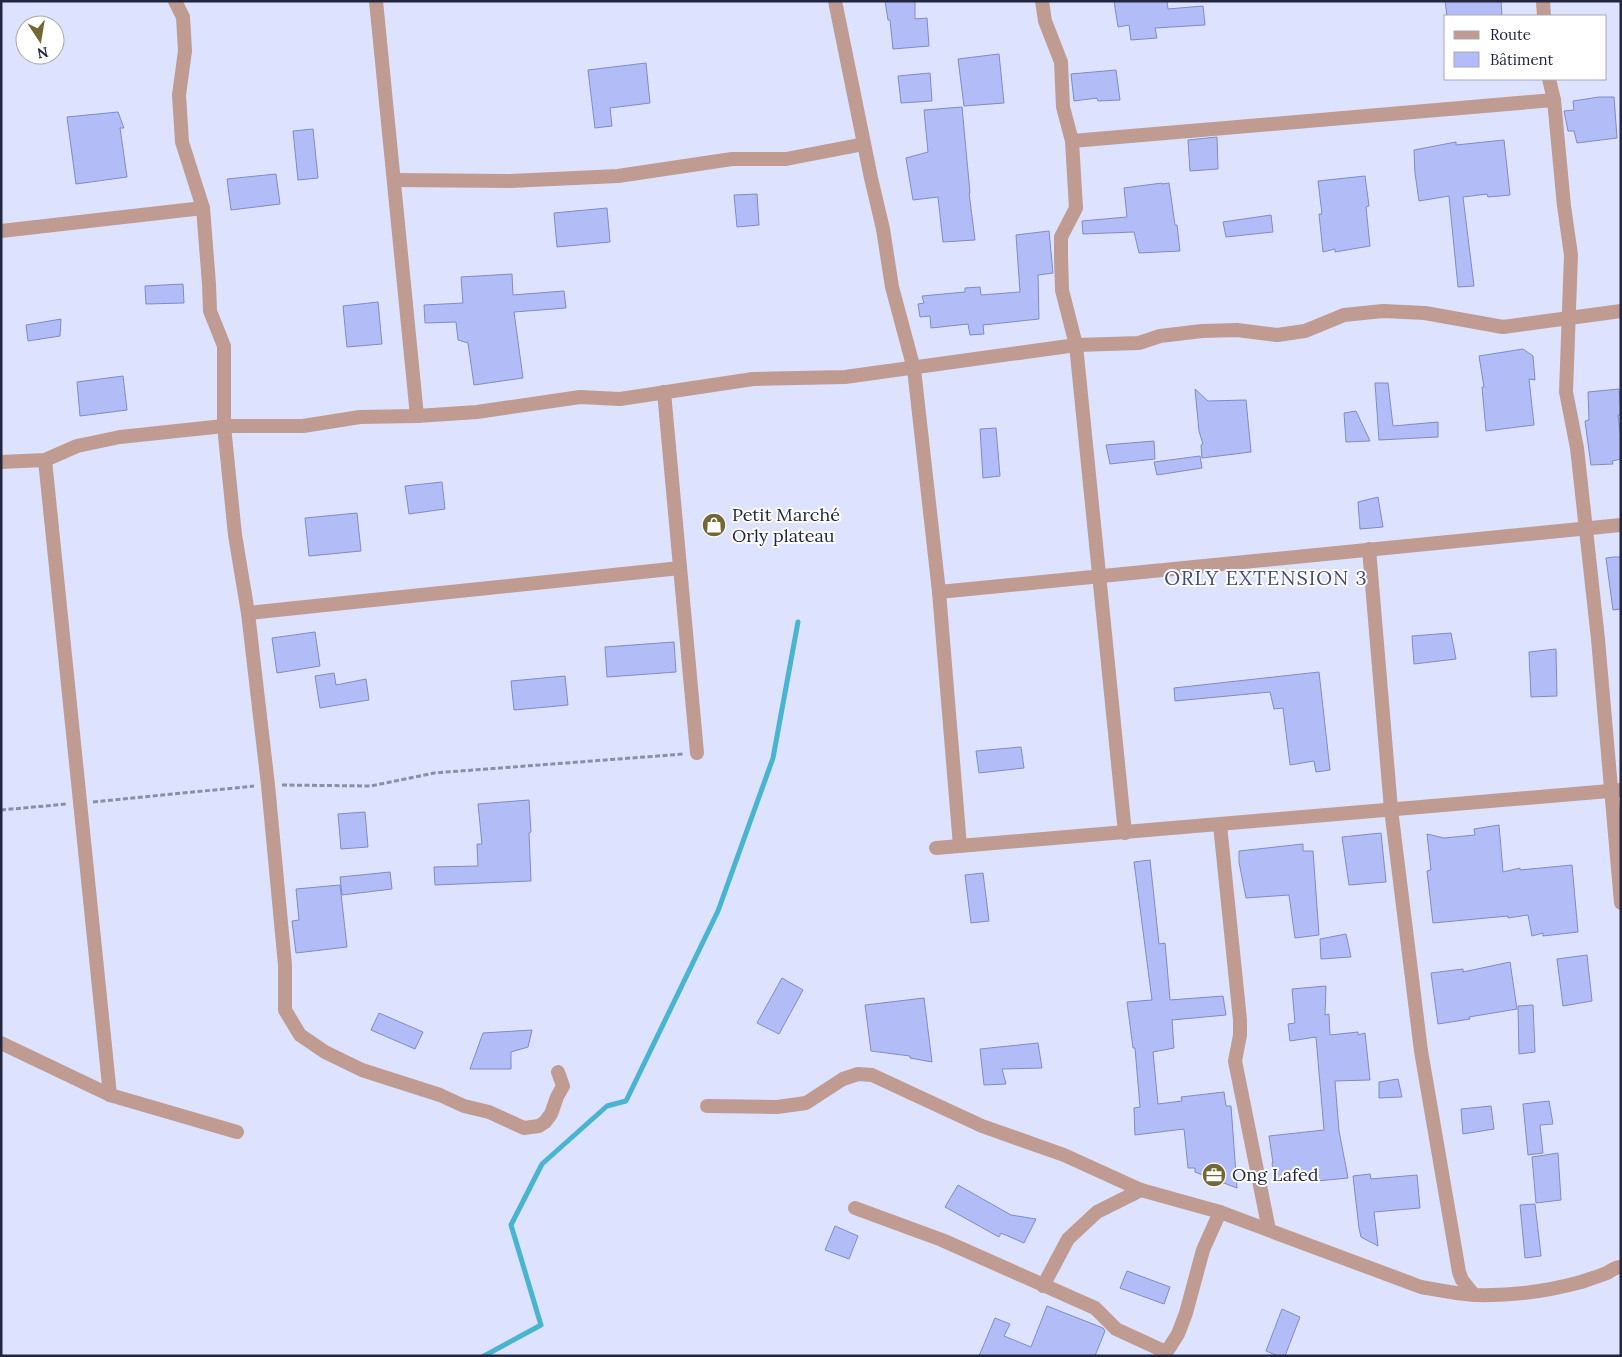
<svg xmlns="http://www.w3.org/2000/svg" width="1622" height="1357" font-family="Lora,serif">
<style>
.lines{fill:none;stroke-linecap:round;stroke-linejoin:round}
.stream{stroke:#49b4cf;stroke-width:5}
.building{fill:#b2bcf6;stroke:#818ac9}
.path{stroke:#8a8fa9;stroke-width:3;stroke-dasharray:5 2.5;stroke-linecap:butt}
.street{stroke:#c09b91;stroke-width:14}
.labels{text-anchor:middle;stroke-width:4;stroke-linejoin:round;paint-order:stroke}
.poi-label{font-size:18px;fill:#22263f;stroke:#fff;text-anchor:start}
.quarter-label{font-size:20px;letter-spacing:1px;fill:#424882;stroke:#fff}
</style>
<rect width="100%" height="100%" fill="#dde3fe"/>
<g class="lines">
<polyline class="stream" points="484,1356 541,1325 511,1225 542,1164 607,1106 626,1101 718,911 773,758 798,622"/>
</g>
<g class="building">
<polygon points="885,1 915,1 915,19 927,18 929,46 893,49 890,20 888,20"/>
<polygon points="1114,1 1167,1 1168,9 1203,6 1205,25 1155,28 1157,38 1131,40 1129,25 1118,27"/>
<polygon points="1445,1 1501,1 1502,16 1447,16"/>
<polygon points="999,54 1004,103 964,106 958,59"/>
<polygon points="646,63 650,103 610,108 612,126 595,128 588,70"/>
<polygon points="1116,70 1120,100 1098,101 1097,98 1074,101 1071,74"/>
<polygon points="930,73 932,101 901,103 898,76"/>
<polygon points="1599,97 1614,97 1617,138 1577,143 1574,131 1568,131 1564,111 1574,110 1573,101"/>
<polygon points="962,107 970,193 969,193 975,240 943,242 938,197 913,200 906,158 928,152 924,110"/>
<polygon points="118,112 124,128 120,128 127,177 76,184 67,117"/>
<polygon points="313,129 318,178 298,180 293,131"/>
<polygon points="1217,137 1218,169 1190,171 1188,140"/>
<polygon points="1504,140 1510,195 1488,197 1487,194 1463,197 1474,286 1458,287 1449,196 1419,201 1415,173 1414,150 1456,142 1456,145"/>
<polygon points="276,174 280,204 231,210 227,179"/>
<polygon points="1365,176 1369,206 1366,207 1370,246 1335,252 1335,249 1323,252 1319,214 1322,214 1318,181"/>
<polygon points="1162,183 1162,184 1169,183 1175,225 1177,225 1180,251 1139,253 1134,232 1083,234 1082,221 1127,217 1124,188"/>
<polygon points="757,194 759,225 737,227 734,195"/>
<polygon points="607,208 610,242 557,247 554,213"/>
<polygon points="1271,215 1273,232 1226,237 1223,222"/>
<polygon points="1049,231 1053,273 1038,275 1039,319 983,325 984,334 970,335 968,324 931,328 930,316 920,317 918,304 924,303 922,296 965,292 965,288 980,287 981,295 1020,292 1016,235"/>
<polygon points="512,274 513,295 564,291 566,308 514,312 523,378 474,385 468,343 458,340 456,322 425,323 424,305 463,303 461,277"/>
<polygon points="183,284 184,303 146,304 145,286"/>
<polygon points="378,302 382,344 347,347 343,306"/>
<polygon points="61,319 60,336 28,341 26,325"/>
<polygon points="1523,349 1533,356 1535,380 1529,379 1534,425 1486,431 1482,387 1484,387 1479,356"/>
<polygon points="123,376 127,410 80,416 77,382"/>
<polygon points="1375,383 1388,383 1393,426 1438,422 1438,437 1379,440"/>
<polygon points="1195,389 1208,401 1246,400 1251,452 1202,458 1201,445 1203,444 1199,431"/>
<polygon points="1619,389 1621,415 1618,415 1621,439 1621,459 1612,461 1613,464 1591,465 1585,421 1589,420 1588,392"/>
<polygon points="1356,411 1370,441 1346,442 1344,413"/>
<polygon points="996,428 1000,476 983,478 980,429"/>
<polygon points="1154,441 1155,459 1110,464 1106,445"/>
<polygon points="1200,456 1202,468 1157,475 1154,462"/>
<polygon points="442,482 445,509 409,514 405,486"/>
<polygon points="1378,497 1383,527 1360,529 1358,502"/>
<polygon points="357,513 361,551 309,556 305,518"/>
<polygon points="1614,557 1621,557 1621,609 1613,610 1606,558"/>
<polygon points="315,632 320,666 277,673 272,638"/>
<polygon points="1451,633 1456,659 1414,664 1412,636"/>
<polygon points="674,642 676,672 607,677 605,647"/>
<polygon points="1556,649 1557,696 1531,697 1529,652"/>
<polygon points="1319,672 1330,770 1316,772 1314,761 1290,765 1283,708 1274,709 1270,692 1175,701 1174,688"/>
<polygon points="334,673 336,685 366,679 369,700 320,708 315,676"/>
<polygon points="565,676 568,705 514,710 511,681"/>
<polygon points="1021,747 1024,768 979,773 976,751"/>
<polygon points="529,800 531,832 529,833 531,881 435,885 434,867 478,866 477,844 482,844 478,804"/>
<polygon points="365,812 368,847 341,849 338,814"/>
<polygon points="1499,825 1503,872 1520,868 1520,870 1572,865 1578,932 1543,936 1543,933 1532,936 1528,915 1508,918 1508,916 1433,923 1427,871 1431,870 1427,834 1444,838 1475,835 1474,829"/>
<polygon points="1381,833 1386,882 1349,885 1342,837"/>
<polygon points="1303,844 1303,851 1313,851 1319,935 1295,938 1289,895 1246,898 1239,862 1239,851"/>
<polygon points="1150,860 1159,944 1165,943 1170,1000 1223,996 1226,1015 1172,1020 1174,1048 1153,1052 1158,1104 1182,1101 1181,1097 1224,1092 1226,1106 1231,1106 1237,1188 1195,1172 1195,1168 1188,1168 1184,1129 1135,1135 1134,1108 1140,1107 1135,1048 1133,1048 1127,1002 1152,1000 1134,862"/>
<polygon points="390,872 392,889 342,895 340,877"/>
<polygon points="983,873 989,921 971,923 965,875"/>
<polygon points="340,885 347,947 296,953 292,921 299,920 296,889"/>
<polygon points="1346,934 1351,957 1321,959 1320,939"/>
<polygon points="1587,955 1592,1001 1563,1006 1557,959"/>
<polygon points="1510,962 1517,1009 1469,1017 1470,1019 1438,1024 1431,973 1463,969 1463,972"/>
<polygon points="782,978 803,990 779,1034 757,1023"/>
<polygon points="1326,986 1325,1015 1329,1014 1330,1035 1358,1032 1358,1035 1365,1033 1370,1080 1335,1081 1339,1131 1348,1178 1317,1181 1317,1177 1287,1182 1274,1181 1272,1163 1273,1163 1269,1136 1324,1130 1316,1037 1290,1041 1288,1024 1295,1023 1292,989"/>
<polygon points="924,998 932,1062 910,1058 910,1056 871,1051 865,1005"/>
<polygon points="1533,1005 1535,1052 1519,1054 1518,1006"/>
<polygon points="379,1013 423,1032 415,1049 371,1030"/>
<polygon points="532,1030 528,1047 511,1052 511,1069 470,1069 483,1033"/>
<polygon points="1038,1043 1042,1068 1002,1069 1006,1084 984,1085 980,1049"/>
<polygon points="1398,1079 1402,1097 1379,1098 1379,1082"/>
<polygon points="1549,1101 1553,1124 1540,1125 1543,1153 1528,1155 1523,1104"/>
<polygon points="1491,1106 1494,1129 1463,1134 1461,1109"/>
<polygon points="1558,1153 1561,1200 1536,1203 1532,1157"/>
<polygon points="1370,1174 1371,1179 1417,1175 1420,1208 1374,1212 1378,1246 1361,1237 1359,1228 1353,1176"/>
<polygon points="958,1185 1011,1215 1036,1219 1024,1243 1001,1233 999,1237 945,1207"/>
<polygon points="1535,1204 1541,1256 1525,1258 1520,1205"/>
<polygon points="835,1226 858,1236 849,1259 825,1250"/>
<polygon points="1127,1271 1170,1287 1164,1304 1120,1288"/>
<polygon points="1047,1306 1103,1328 1105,1331 1095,1356 979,1356 995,1318 1010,1324 1004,1336 1031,1347"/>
<polygon points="1282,1309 1300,1317 1285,1356 1278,1356 1266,1351"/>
</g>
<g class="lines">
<g class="path">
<polyline points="282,785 371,786 434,773 684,754"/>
<polyline points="93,802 254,786"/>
<polyline points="1,810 67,804"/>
</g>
<g class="street">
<polyline points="175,1 183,17 185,51 179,95 182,142 203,208 209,284 210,311 224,346 224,426 235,535 248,613 268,785 285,965 285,1010 300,1035 325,1052 362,1070 440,1095 464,1106 489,1112 524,1128 539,1126 545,1122 551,1114 557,1097 563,1086 558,1072"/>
<polyline points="376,1 417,416"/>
<polyline points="835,1 871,178 883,229 892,287 914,369 939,592 960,846"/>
<polyline points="1042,1 1045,21 1061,62 1063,107 1072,141 1076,208 1061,237 1061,257 1062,290 1076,345 1125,833"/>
<polyline points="1543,1 1544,16"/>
<polyline points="1549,79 1554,100 1564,206 1571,255 1566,392 1577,448 1598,639 1621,903"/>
<polyline points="1072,141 1554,100"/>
<polyline points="394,180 510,181 618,176 732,159 786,159 864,144"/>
<polyline points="1,231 203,208"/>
<polyline points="664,392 697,753"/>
<polyline points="45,460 110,1095"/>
<polyline points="1,462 45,460 77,446 120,437 224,426 303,426 360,417 417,416 477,412 580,397 620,399 753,379 845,377 1076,345 1139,343 1160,336 1202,331 1237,330 1277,335 1305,331 1344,315 1383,311 1425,313 1503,327 1621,311"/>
<polyline points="1369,549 1391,809 1421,1051 1459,1272 1462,1280 1474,1295"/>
<polyline points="939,592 1621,525"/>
<polyline points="248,613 680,568"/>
<polyline points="1220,825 1240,1020 1240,1035 1235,1061 1269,1230"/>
<polyline points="936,848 1621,790"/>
<polyline points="1,1043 110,1095 237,1132"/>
<path d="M 707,1106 L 777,1107 L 806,1103 L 843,1079 L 858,1074 L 872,1075 L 982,1126 L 1064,1155 L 1141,1190 L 1220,1212 L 1421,1287 C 1439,1290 1457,1294 1475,1295 C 1510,1296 1548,1291 1581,1282 C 1590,1279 1599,1276 1607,1273 C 1612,1270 1615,1267 1621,1267"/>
<polyline points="855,1208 942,1240 1095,1308 1116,1329 1166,1352"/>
<polyline points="1043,1286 1068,1239 1097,1212 1141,1190"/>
<polyline points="1164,1356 1178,1334 1186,1313 1203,1250 1220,1212"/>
</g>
</g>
<defs>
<g id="shop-disc" transform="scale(1.25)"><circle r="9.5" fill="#736734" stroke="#fff"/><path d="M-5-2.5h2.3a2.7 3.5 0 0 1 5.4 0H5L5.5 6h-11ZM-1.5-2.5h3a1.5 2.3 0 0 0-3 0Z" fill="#fff"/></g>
<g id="office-disc" transform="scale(1.25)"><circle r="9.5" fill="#736734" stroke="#fff"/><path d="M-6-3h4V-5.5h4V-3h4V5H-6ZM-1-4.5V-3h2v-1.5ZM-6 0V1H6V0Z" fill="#fff"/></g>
</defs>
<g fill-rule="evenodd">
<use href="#shop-disc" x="714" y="525"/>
<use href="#office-disc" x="1214" y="1175"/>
</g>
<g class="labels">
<g class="poi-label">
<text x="732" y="521">Petit Marché<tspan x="732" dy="21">Orly plateau</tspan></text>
<text x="1232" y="1181">Ong Lafed</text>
</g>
<g class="quarter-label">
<text x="1266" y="585">ORLY EXTENSION 3</text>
</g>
</g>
<rect width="1622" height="1357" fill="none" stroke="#22263f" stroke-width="5"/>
<rect x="1444" y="15" width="162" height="65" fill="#ffffff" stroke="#a7a8b2"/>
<rect x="1454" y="31" width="25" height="8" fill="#c09b91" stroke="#a7a8b2"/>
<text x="1490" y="40" font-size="15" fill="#22263f">Route</text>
<rect x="1454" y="52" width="25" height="15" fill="#b2bcf6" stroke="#a7a8b2"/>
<text x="1490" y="65" font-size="15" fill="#22263f">Bâtiment</text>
<g transform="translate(40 40) rotate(168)"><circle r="24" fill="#ffffff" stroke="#a7a8b2"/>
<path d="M0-4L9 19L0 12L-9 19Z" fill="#736734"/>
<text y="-8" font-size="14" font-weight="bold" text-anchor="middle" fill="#22263f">N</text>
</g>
</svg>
